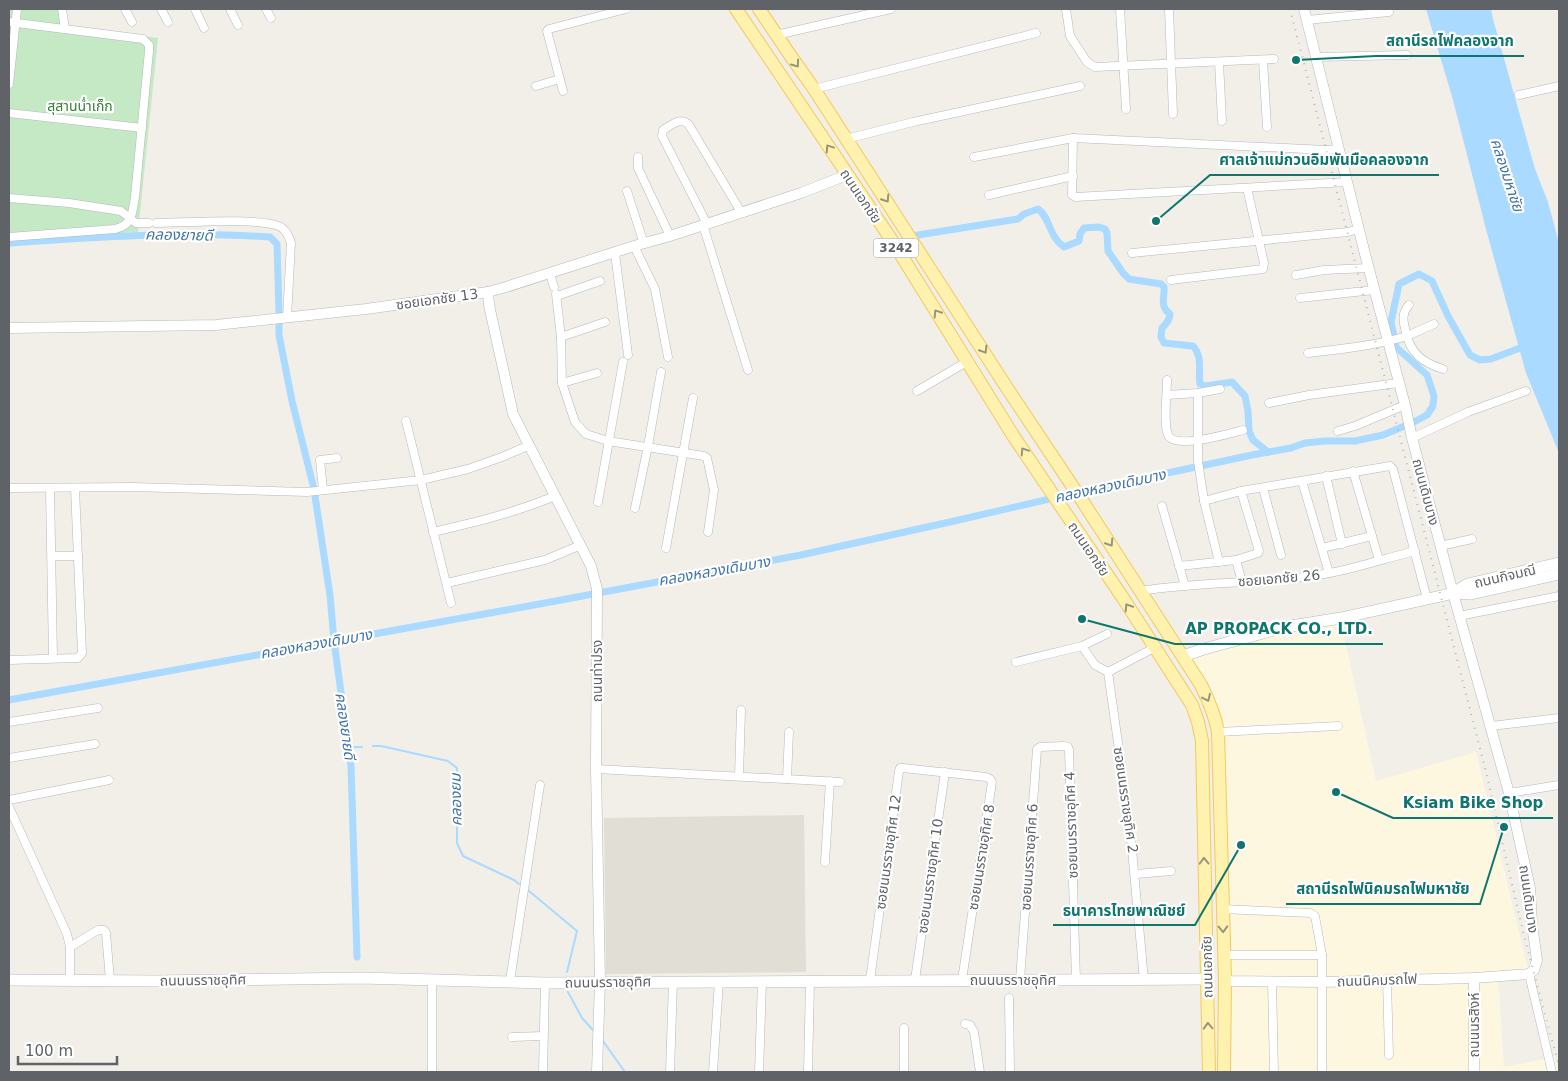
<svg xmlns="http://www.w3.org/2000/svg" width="1568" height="1081" font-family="'DejaVu Sans','Noto Sans Thai',sans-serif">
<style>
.commercial{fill:#fef7e0}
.education{fill:#e1ded6}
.green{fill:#c5e8c5}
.water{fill:#aadaff}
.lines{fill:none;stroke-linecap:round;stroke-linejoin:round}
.stream{stroke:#aadaff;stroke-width:2}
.canal{stroke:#aadaff;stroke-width:7}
.minor-casing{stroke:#b5b8bc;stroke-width:9}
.tertiary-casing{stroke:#b5b8bc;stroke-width:11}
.secondary-casing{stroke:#b6babf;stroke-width:12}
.primary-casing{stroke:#f2c960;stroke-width:14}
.minor{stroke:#fff;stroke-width:8}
.tertiary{stroke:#fff;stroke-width:10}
.secondary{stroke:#fff;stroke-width:11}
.primary{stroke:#fff2af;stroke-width:12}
.rail{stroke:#b6b7b8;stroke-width:2;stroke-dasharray:1 6;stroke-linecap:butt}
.oneway{stroke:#979581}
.labels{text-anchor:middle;stroke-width:4.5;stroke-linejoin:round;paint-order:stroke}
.shield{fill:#fff;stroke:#8f9295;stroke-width:1}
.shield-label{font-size:12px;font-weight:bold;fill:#5f6368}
.park-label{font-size:14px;fill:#348238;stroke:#fff}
.street-label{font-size:14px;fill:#5f6368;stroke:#fff}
.water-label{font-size:15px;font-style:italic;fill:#4174aa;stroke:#fff}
.leader{fill:none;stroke:#0f766e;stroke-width:2}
.callout-dot{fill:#0f766e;stroke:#fff;stroke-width:2}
.callout-label{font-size:15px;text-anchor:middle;font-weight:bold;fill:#0f766e;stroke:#fff;stroke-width:4.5;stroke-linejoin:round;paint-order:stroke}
</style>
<rect width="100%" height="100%" fill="#f1efe8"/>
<polygon class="commercial" points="1340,618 1376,781 1476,752 1529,974 1498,977 1504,1067 1555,1057 1559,1072 1225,1072 1218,732 1183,656"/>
<polygon class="education" points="804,815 806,972 606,974 604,818"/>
<polygon class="green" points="9,9 61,9 63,26 158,38 138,232 9,239"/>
<polygon class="water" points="1426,9 1491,9 1493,19 1535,169 1548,202 1559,243 1559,453 1526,373 1487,233 1453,100"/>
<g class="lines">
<g class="stream">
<polyline points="373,746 381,746 448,761 457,768 457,843 463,856 514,880 519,884"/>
<polyline points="348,747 362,747"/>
<polyline points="529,891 577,931 567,972"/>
<polyline points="568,992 582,1018 593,1030"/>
<polyline points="603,1041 625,1072"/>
</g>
<g class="canal">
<path d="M 918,235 L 1018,219 L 1024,214 L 1038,209 C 1050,217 1049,237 1064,247 L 1079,241 L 1080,234 L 1084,228 L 1099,227 L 1105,229 L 1107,233 L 1108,251 L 1123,273 L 1129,279 L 1161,284 L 1164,287 C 1165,297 1159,306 1170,314 C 1170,320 1166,324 1162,328 L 1161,337 L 1164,343 L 1193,346 C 1203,357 1198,370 1200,384 L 1206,386 L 1232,382 L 1245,396 L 1248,411 L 1249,431 L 1253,440 L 1268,452"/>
<path d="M 9,243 C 96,237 182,231 270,237 L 277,244 L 279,313"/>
<polyline points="279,325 279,335 292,401 313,485"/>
<polyline points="315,496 330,595 334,641 351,766 357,957"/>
<polyline points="9,700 545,603 801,555 950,522 1097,488 1252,455 1291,448 1305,443 1325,441 1355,441 1383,435 1414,422 1427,415 1433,406 1434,396 1427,375 1396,347 1391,322 1399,284 1419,274 1432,281 1448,316 1470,355 1480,360 1491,359 1528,345"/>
</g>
<g class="minor-casing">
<g id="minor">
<polyline points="62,9 65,29"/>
<polyline points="125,9 132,22"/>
<polyline points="161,9 168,22"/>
<polyline points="195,9 204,28"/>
<polyline points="230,9 238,25"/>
<polyline points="266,9 271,18"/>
<polyline points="1066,9 1070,36 1087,62 1095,67 1274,59"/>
<polyline points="1120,9 1126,109"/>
<polyline points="1169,9 1173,114"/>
<polyline points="1307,20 1389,12"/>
<path d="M 9,22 L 143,39 L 149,45 L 149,51 L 135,197 C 132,213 133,225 115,229 L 9,237"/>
<polyline points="776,35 891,9"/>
<polyline points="1316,57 1407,55"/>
<polyline points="1263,60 1267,127"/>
<polyline points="1219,62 1222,121"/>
<polyline points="9,84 17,9"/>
<polyline points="536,86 560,79"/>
<polyline points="814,89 1036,33"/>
<polyline points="563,91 547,31 549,29 626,9"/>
<polyline points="1519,95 1559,86"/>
<polyline points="9,113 142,128"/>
<polyline points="1073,138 1072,195 1075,197 1347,182"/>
<polyline points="846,139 913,122 1080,86"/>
<polyline points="638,157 638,168 670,236"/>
<polyline points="974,157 1073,138 1326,150 1339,149"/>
<polyline points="627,191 644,244"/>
<polyline points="989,195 1073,176"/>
<polyline points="9,198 69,203 121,211 136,223 149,223"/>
<path d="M 156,223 C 180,223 263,217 281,227 C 287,231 289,237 291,243 L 287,318"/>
<path d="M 707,224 L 662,136 L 663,130 C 672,125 681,116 689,125 L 741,212"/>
<polyline points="703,225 748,370"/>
<polyline points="634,246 655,289 668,357"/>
<polyline points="615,253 628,355"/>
<polyline points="1132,253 1348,232 1359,229"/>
<polyline points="550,274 554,287"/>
<polyline points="1296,275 1324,270 1369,268"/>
<polyline points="1171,280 1263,269 1264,263 1247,188"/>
<polyline points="556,294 561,337 562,383 597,373"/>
<polyline points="557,296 600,281"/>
<polyline points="1300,298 1374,290"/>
<path d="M 1409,305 C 1400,314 1404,325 1407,336 L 1434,324"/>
<polyline points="561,337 605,322"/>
<path d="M 1308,353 C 1341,349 1374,346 1407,336 C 1411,354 1426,364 1443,369"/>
<path d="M 1167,380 C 1167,395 1163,422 1168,435 C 1175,450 1231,433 1243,430"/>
<polyline points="562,383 575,422 586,434 608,441 704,456 707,458 714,490 708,532"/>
<polyline points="917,391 968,361"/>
<polyline points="1198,393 1198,461 1204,501 1241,491 1390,466 1393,469 1427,599"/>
<polyline points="1167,395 1198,393 1220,389"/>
<polyline points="1269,403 1309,395 1398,383"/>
<polyline points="406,421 451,603"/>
<polyline points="1338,431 1355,426 1405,405"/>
<polyline points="1412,438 1468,412 1526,391"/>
<polyline points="1353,471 1379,560"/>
<polyline points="1326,476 1342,544"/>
<polyline points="1302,481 1329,573"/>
<polyline points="9,488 132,487 307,492 421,480 468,469 502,457 530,445"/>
<polyline points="50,488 53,658"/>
<polyline points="1263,488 1281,555"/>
<polyline points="323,490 320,460 337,458"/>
<polyline points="1241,491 1259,551 1258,553 1236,560 1242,582"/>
<polyline points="1204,501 1219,562"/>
<polyline points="598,502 623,362"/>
<polyline points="1162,506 1185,586"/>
<polyline points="635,508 648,446 661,372"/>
<path d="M 433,532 C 476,522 514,513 555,496"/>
<polyline points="1440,546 1472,539"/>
<polyline points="666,548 693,398"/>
<polyline points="1322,548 1372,536"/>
<polyline points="52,556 78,556"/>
<polyline points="1179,566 1236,560"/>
<polyline points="447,583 545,560 581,545"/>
<path d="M 1141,591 C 1195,582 1250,584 1304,577 C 1342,573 1379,560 1415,551"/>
<polyline points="1459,616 1559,596"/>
<polyline points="1082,646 1095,665 1108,672"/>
<polyline points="9,660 78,658 82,653 75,488"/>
<polyline points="1016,662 1082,646 1107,634"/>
<polyline points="9,722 98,708"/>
<polyline points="1491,726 1559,718"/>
<polyline points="1218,732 1338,726"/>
<polyline points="9,758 95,744"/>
<polyline points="596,769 840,782"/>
<polyline points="739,776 741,710"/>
<polyline points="787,779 789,732"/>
<polyline points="1509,793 1559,785"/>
<polyline points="9,800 109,780"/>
<polyline points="9,807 67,934 70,947 70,980"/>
<polyline points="825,862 830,781"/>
<polyline points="1136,874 1171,871"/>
<polyline points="1222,909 1310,913 1315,916 1322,955 1322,1072"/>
<polyline points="70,947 98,930 104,930 106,933 110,980"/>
<polyline points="1223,955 1322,955"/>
<polyline points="1529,974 1552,1072"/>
<polyline points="432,980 432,1072"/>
<polyline points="870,980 899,771 900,768 903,768 986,777 990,779 992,782 962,980"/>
<polyline points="915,980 945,772"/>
<polyline points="1020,980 1037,749 1040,747 1064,746 1068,747 1069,750 1076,980"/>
<polyline points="1144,980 1130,828 1108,672 1154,648"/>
<polyline points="1387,980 1389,1055"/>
<polyline points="510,981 540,785"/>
<polyline points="1272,982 1274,1072"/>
<polyline points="1009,998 1010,1072"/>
<polyline points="965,1024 970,1025 974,1032 980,1072"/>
<polyline points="512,1037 543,1036"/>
<polyline points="543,1072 545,983"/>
<polyline points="670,1072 673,981"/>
<polyline points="713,1072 719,981"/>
<polyline points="759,1072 762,981"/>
<polyline points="808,1072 810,981"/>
<polyline points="904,1072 904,1028"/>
</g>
</g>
<g class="tertiary-casing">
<g id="tertiary">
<polyline points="488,292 489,305 513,414 591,566 597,589 596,769 600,981 597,1072"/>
<polyline points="9,328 216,325 366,309 488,292 506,287 634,246 670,236 801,193 847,175"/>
<polyline points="1474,978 1474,1072"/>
<polyline points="1225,979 1230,981 1322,982 1474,978 1529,974 1534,970 1537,960 1532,925 1530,888 1509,793 1453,593 1412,438 1405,405 1366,258 1304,9"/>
</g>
</g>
<g class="secondary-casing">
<g id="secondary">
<polyline points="1453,593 1471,594 1559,574"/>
<polyline points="1183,656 1204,649 1285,627 1341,618 1441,596 1453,593 1468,584 1559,563"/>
<polyline points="9,980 156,981 361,978 545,983 1207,979"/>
</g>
</g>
<g class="primary-casing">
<g id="primary">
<polyline points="736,9 893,242 1014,437 1123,598 1192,705 1198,722 1202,741 1209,1072"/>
<path d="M 759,9 L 790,55 L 814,89 L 1007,388 L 1083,502 L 1201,685 C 1209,701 1215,715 1218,732 L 1225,979 L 1224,1072"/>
</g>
</g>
<use href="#minor" class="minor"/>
<use href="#tertiary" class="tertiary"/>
<use href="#secondary" class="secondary"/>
<use href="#primary" class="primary"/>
<polyline class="rail" points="1290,9 1486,772 1524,936 1559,1066"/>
</g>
<defs><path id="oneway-chevron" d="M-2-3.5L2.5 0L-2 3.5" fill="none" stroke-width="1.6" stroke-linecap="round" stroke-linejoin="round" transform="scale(1.25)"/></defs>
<g class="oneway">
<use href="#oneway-chevron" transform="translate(796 64) rotate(54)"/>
<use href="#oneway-chevron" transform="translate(829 148) rotate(-124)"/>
<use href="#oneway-chevron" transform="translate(886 199) rotate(57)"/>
<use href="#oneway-chevron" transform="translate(937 313) rotate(-123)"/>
<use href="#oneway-chevron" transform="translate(984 350) rotate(58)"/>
<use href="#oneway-chevron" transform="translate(1024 451) rotate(-123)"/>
<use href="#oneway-chevron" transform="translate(1110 543) rotate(57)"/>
<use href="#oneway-chevron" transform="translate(1128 607) rotate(-122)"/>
<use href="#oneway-chevron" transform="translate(1207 698) rotate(65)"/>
<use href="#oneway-chevron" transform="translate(1204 861) rotate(-91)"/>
<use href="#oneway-chevron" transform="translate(1223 929) rotate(88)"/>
<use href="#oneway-chevron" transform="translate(1208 1026) rotate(-92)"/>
</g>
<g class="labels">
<rect class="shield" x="873.5" y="238.5" width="45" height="19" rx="4"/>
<g class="shield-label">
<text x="896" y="252">3242</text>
</g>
<g class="park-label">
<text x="80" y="111">สุสานน่ำเก็ก</text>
</g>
<g class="street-label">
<text transform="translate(861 196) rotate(56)" y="5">ถนนเอกชัย</text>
<text transform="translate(437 299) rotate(-8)" y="5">ซอยเอกชัย 13</text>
<text transform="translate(1426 492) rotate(75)" y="5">ถนนเดิมบาง</text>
<text transform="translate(1089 549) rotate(56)" y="5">ถนนเอกชัย</text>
<text transform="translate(1505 576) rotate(-13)" y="5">ถนนกิจมณี</text>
<text transform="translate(1279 578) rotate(-5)" y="5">ซอยเอกชัย 26</text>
<text transform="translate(597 671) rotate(-90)" y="5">ถนนท่าปรง</text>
<text transform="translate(1126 800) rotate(82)" y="5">ซอยนนรราชอุทิศ 2</text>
<text transform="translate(1071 825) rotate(-92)" y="5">ซอยนนรราชอุทิศ 4</text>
<text transform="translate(888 852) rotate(-82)" y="5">ซอยนนรราชอุทิศ 12</text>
<text transform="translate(981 857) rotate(-81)" y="5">ซอยนนรราชอุทิศ 8</text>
<text transform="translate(1029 857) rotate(-86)" y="5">ซอยนนรราชอุทิศ 6</text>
<text transform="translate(930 876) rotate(-82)" y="5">ซอยนนรราชอุทิศ 10</text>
<text transform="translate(1529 899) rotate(82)" y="5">ถนนเดิมบาง</text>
<text transform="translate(1207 967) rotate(-91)" y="5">ถนนเอกชัย</text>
<text transform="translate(203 980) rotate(-1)" y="5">ถนนนรราชอุทิศ</text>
<text x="1013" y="985">ถนนนรราชอุทิศ</text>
<text transform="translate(1377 980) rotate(-2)" y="5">ถนนนิคมรถไฟ</text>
<text transform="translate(608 982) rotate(-1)" y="5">ถนนนรราชอุทิศ</text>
<text transform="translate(1474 1025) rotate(-90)" y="5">ถนนนรสิงห์</text>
</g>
<g class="water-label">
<text transform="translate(1507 175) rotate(72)" y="5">คลองมหาชัย</text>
<text transform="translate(179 235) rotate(1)" y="5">คลองยายดี</text>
<text transform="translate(1110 486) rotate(-12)" y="5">คลองหลวงเดิมบาง</text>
<text transform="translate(714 571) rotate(-10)" y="5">คลองหลวงเดิมบาง</text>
<text transform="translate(316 644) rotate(-10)" y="5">คลองหลวงเดิมบาง</text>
<text transform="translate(345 726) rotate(82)" y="5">คลองยายดี</text>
<text transform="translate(456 800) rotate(-91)" y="5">คลองยม</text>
</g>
</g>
<path class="leader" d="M1296 60L1376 56H1524M1156 221L1210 175H1439M1082 619L1175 644H1383M1336 792L1393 818H1553M1504 827L1480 904H1286M1241 845L1195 925H1053"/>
<g class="callout-dot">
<circle cx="1296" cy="60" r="5"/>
<circle cx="1156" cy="221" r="5"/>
<circle cx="1082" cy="619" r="5"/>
<circle cx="1336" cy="792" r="5"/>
<circle cx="1504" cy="827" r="5"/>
<circle cx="1241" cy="845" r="5"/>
</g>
<g class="callout-label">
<text x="1450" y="46">สถานีรถไฟคลองจาก</text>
<text x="1324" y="165">ศาลเจ้าแม่กวนอิมพันมือคลองจาก</text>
<text x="1279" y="634">AP PROPACK CO., LTD.</text>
<text x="1473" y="808">Ksiam Bike Shop</text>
<text x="1383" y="894">สถานีรถไฟนิคมรถไฟมหาชัย</text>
<text x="1124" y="916">ธนาคารไทยพาณิชย์</text>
</g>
<rect width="1568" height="1081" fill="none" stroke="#5f6368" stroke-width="20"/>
<path d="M18 1056v8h99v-8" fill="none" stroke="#5f6368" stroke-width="2.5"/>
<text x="25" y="1056" font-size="15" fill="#5f6368" stroke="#ffffff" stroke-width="4" paint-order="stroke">100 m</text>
</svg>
